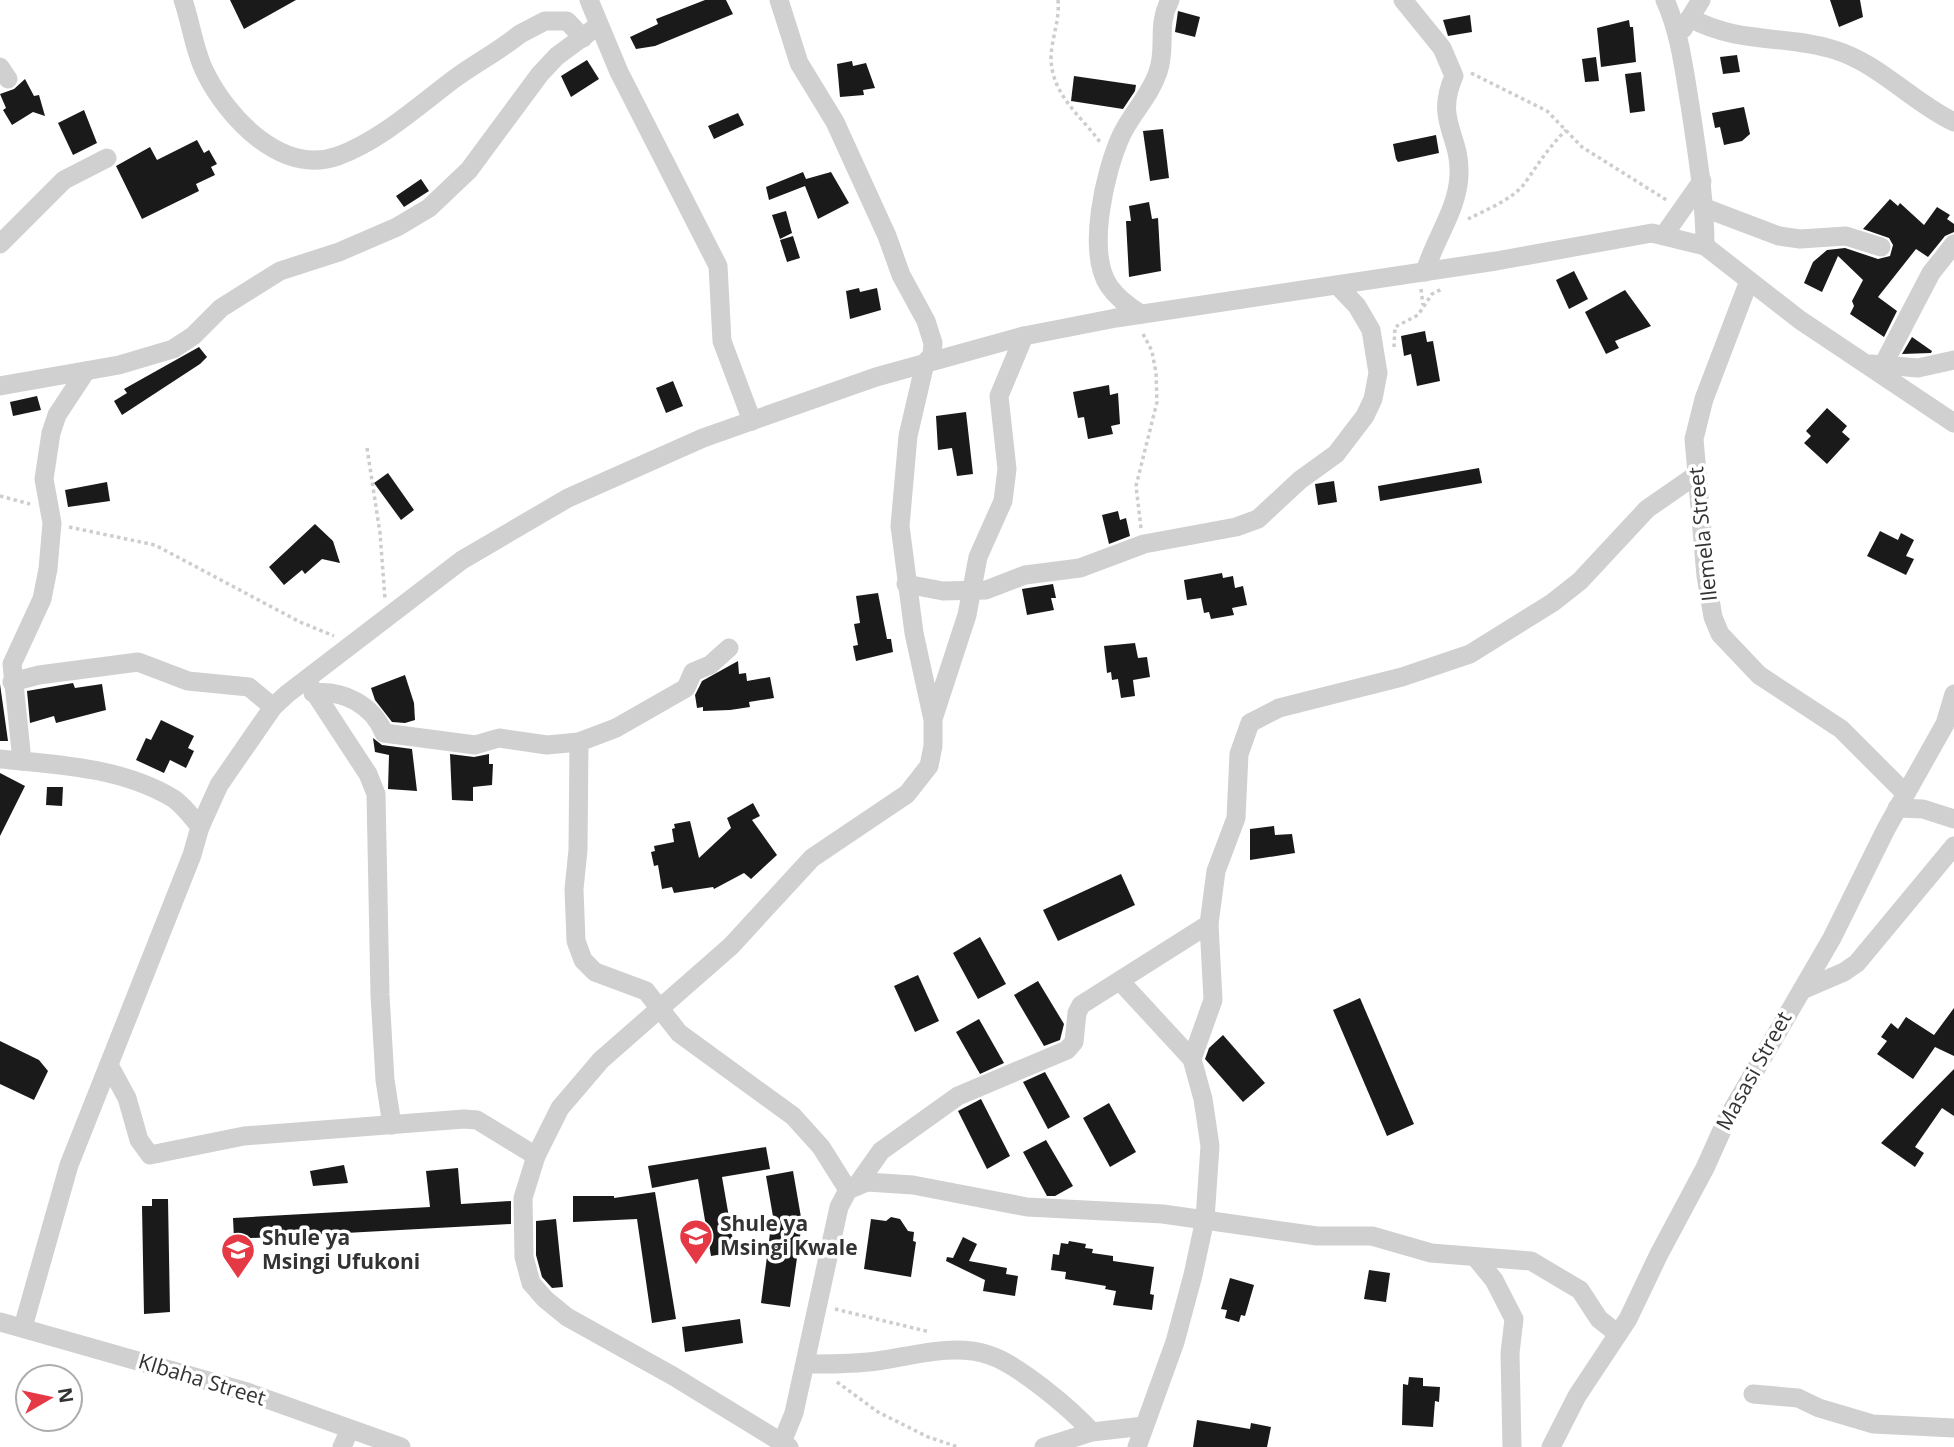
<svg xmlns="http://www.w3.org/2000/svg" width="1954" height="1447" font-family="'Open Sans',sans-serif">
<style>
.building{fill:#1a1a1a}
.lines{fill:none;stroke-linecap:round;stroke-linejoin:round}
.path{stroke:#cdcdcd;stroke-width:3.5;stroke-dasharray:3.5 3.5;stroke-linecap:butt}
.minor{stroke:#d0d0d0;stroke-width:19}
.labels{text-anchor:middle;stroke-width:7;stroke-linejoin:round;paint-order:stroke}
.street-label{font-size:21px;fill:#333;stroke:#fff}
.poi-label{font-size:21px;font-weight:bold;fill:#333;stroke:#fff;text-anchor:start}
</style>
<rect width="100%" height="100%" fill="#fff"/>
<g class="building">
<polygon points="230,0 296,0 244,29"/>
<polygon points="705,0 726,0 733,14 655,46 636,49 630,37 658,24 656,19"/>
<polygon points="1830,0 1860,0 1863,17 1839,27"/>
<polygon points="1178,11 1200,17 1195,37 1175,32"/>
<polygon points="1470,15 1472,32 1448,36 1443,20"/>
<polygon points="1629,20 1630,27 1633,27 1636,62 1601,67 1597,28"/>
<polygon points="1737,55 1740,72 1723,74 1720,57"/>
<polygon points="1596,57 1599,81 1585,82 1582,59"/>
<polygon points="587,60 599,79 571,97 561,76"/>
<polygon points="852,61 853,66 866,63 875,88 863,90 864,95 840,97 837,64"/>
<polygon points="1641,72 1645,111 1630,113 1625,74"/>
<polygon points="1074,76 1136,85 1135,91 1123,109 1071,101"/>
<polygon points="25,79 34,96 39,95 45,116 33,112 12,125 3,110 6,108 0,94 14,89"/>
<polygon points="1744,107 1750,134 1742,141 1724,145 1720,127 1715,128 1712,113"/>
<polygon points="84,110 97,143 73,155 58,123"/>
<polygon points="738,113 744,125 714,139 708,126"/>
<polygon points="1163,129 1169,178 1150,181 1143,131"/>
<polygon points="1436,135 1439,153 1398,162 1396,159 1393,144"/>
<polygon points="197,140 204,153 209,150 217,164 211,167 215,175 196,184 199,191 142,219 116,166 150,147 157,160"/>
<polygon points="803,172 806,179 831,172 849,203 818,219 805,186 769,200 766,187"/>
<polygon points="421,179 429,191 404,207 396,196"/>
<polygon points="1890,199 1898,206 1900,203 1924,225 1937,207 1950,215 1947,219 1954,224 1954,232 1945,236 1928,257 1916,249 1878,297 1897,311 1884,337 1850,314 1854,306 1852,301 1863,280 1838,256 1822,292 1804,283 1813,262 1827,250 1845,248 1878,259 1890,256 1893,245 1889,238 1863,229"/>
<polygon points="1149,202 1152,219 1158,218 1161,271 1129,277 1126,221 1131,221 1129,206"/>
<polygon points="786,211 792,233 780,239 772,215"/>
<polygon points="793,236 800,258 787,262 780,240"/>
<polygon points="1574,271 1588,299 1569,309 1556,280"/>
<polygon points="859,288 860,292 877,288 881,310 850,319 846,291"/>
<polygon points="1625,290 1651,326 1615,341 1619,348 1606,354 1585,312"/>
<polygon points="1425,331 1427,342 1433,341 1440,381 1417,386 1411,354 1404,356 1401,336"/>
<polygon points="1912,337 1932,351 1931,353 1902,354"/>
<polygon points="199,347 207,357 200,364 122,415 114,401 127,393 124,389"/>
<polygon points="673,381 683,406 666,413 656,388"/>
<polygon points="1109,385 1110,395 1118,393 1120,424 1111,426 1113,434 1088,439 1084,417 1078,418 1073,392"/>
<polygon points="37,396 41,410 13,416 10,402"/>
<polygon points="1827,408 1847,426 1842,432 1850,439 1827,464 1804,443 1811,436 1806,431"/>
<polygon points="966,412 973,474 957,476 952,448 938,450 936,416"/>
<polygon points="1479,468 1482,483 1380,501 1378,486"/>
<polygon points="388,473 414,510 401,520 374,483"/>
<polygon points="1334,481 1337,502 1318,505 1315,484"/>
<polygon points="107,482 110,501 68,507 65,490"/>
<polygon points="1118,511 1120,520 1126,518 1130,536 1109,544 1102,515"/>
<polygon points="315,524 333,541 340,563 322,559 305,574 302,570 284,585 269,567"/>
<polygon points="1880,531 1898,540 1901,533 1914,540 1906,556 1914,559 1906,575 1867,556"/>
<polygon points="1222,573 1223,578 1233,576 1235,588 1243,586 1247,605 1232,608 1234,615 1211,619 1209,612 1204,613 1201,598 1187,600 1184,580"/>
<polygon points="1053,584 1056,598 1051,598 1054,610 1027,615 1022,589"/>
<polygon points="878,593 887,639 891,639 893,652 856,661 853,646 858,645 854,624 860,623 856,596"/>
<polygon points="1135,643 1138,658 1147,657 1150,677 1133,680 1135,696 1121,698 1118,679 1112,680 1111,672 1107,673 1104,646"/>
<polygon points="738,661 739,674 746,673 747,681 770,677 774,698 749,702 750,707 730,710 703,711 703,707 697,708 695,695 702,681"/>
<polygon points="0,675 0,684 8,741 0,741"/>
<polygon points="405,675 414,703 415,720 405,723 392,722 375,700 371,688"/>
<polygon points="73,683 75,688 102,684 106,710 56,723 54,716 30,723 27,691"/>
<polygon points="161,720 194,736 188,748 194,751 186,768 170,760 164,773 136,760 146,738 151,740"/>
<polygon points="373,738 382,745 412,749 417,791 388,789 389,755 375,752"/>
<polygon points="450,754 474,757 489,754 489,764 493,764 492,785 473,787 473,801 452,800"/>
<polygon points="0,773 25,786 0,836"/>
<polygon points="47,787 63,787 62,806 46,805"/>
<polygon points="753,803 760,816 752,820 777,855 751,879 744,873 714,889 713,887 674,893 672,887 662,889 658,865 654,866 651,852 655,851 654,846 674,842 672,829 675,828 674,824 690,821 699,858 731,828 727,818"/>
<polygon points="1274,826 1275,835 1292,834 1295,853 1250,860 1250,829"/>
<polygon points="1121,874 1135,905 1058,941 1043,910"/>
<polygon points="980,937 1006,984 978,999 953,953"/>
<polygon points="918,975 939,1021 915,1032 894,986"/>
<polygon points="1038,981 1064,1024 1060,1040 1044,1046 1014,995"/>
<polygon points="1360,998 1414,1124 1387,1136 1333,1010"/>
<polygon points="1954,1008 1954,1056 1935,1047 1913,1079 1877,1054 1887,1041 1881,1037 1891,1023 1898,1029 1906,1017 1934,1035"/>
<polygon points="979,1019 1004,1063 980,1074 956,1032"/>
<polygon points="1223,1035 1265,1083 1243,1102 1205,1059 1209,1048"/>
<polygon points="0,1041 39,1060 48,1071 34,1100 0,1084"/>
<polygon points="1954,1069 1954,1116 1942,1108 1915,1147 1924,1153 1915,1167 1881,1143"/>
<polygon points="1045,1072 1070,1117 1048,1129 1023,1082"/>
<polygon points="981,1099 1010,1156 987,1169 958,1111"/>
<polygon points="1109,1103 1136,1152 1110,1167 1083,1118"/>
<polygon points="1046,1140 1073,1186 1055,1196 1047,1196 1023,1152"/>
<polygon points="766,1147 770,1169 722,1177 735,1252 711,1256 698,1179 652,1188 648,1166"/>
<polygon points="344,1165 348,1183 313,1186 310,1171"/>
<polygon points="458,1168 461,1204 511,1201 511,1224 234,1239 233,1218 430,1207 426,1171"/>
<polygon points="793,1171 802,1223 790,1307 761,1303 770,1233 776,1234 766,1176"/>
<polygon points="655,1192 676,1319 652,1323 637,1219 573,1222 573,1196 614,1196 614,1198"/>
<polygon points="152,1199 168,1199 170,1312 144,1314 142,1206 152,1206"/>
<polygon points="891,1217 900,1219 908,1231 914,1232 913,1241 916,1242 911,1277 864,1269 871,1219 886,1221"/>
<polygon points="556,1219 563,1287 552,1288 542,1277 536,1255 536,1221"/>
<polygon points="963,1237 977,1244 969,1261 1007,1268 1006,1274 1018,1276 1015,1296 983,1291 985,1280 946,1261 947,1257 953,1258"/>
<polygon points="1069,1241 1086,1244 1085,1248 1093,1249 1092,1253 1113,1256 1113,1261 1154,1267 1150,1294 1154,1295 1152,1310 1113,1305 1116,1291 1105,1289 1106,1286 1065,1279 1066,1272 1051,1270 1053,1254 1059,1255 1061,1243 1068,1244"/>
<polygon points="1369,1270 1390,1273 1386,1302 1364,1299"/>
<polygon points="1230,1278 1254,1285 1245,1316 1241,1315 1239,1322 1225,1318 1227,1310 1221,1309"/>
<polygon points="740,1319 743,1343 685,1352 682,1327"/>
<polygon points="1409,1377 1423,1378 1423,1386 1440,1387 1439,1402 1435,1401 1433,1427 1402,1425 1403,1384 1408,1385"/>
<polygon points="1197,1420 1250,1429 1251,1423 1271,1427 1267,1447 1193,1447"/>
</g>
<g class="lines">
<g class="path">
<path d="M 1058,0 C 1060,21 1051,39 1051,59 C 1052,95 1081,116 1100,142"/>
<polyline points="1471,73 1547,111 1582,147 1668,201"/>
<path d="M 1468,219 C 1486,210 1513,199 1525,183 C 1538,164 1549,147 1566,130"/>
<polyline points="1421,289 1423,305"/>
<polyline points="1394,347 1395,327 1418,315 1432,294 1442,289"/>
<polyline points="367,448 380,533 385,599"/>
<polyline points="0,496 30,504"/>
<polyline points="69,527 155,545 300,622 334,636"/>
<polyline points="1141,528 1136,486 1157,402 1156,373 1152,351 1142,332"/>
<polyline points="835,1309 930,1332"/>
<polyline points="837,1382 878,1412 928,1437 958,1447"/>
</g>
<g class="minor">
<path d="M 183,0 C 191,23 194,50 205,72 C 227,117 281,176 338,156 C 381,140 418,106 454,79 C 476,63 499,51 520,34 L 545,21 L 567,21 L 583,38"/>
<polyline points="589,0 619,72 718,266 722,341 752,421"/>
<polyline points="779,0 799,63 835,122 887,236 901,275 926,321 933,343 932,355 925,363 908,436 900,526 914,633 933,720 933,746 929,766 907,794 812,858 731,946 601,1060 560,1108 536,1156 523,1198 524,1257 531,1283 545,1299 567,1317 673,1376 789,1447"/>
<path d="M 1403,0 L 1442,48 L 1454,76 C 1434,121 1461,135 1459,175 C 1458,209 1434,240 1425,272"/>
<path d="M 1665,0 C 1680,33 1684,70 1690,105 C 1697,153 1705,198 1705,246"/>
<path d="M 1690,18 C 1741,45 1783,34 1835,50 C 1880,64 1912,102 1954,122"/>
<polyline points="1683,29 1701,0"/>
<polyline points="0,67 8,79"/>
<polyline points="1705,208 1779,236 1800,239 1846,236 1881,247"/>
<polyline points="1664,235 1702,181"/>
<polyline points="0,244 64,180 107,158"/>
<polyline points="1749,281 1704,399 1694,439 1706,576 1713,617 1720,634 1759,675 1841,729 1905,793"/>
<path d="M 1141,314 C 1128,306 1117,298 1109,286 C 1086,252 1105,171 1121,136 C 1131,114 1150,96 1158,72 C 1167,47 1156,26 1170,0"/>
<polyline points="1871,364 1918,368 1954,360"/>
<polyline points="1883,365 1931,273 1954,244"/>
<polyline points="0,386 119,365 173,349 193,336 221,308 280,271 339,252 397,227 429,208 469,170 540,74 557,56 599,25"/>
<polyline points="906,584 943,591 986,590 1025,575 1080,568 1144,544 1236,527 1258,519 1300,480 1336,454 1365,416 1373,399 1378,373 1371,330 1357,306 1337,285"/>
<polyline points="12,682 39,675 138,662 188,681 249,687 273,707"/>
<polyline points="309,684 368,774 376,794 380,995 385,1080 392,1125"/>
<path d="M 313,693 C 343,690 372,704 384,733 L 475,745 L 499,738 L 547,745 L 579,742 L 616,728 L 686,688 L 693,672 L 710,665 L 729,648"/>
<polyline points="934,716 967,615 978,557 1003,501 1007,469 999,396 1024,336"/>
<polyline points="579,742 578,850 574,889 576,941 583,960 595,972 646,991 679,1033 793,1116 821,1147 848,1190"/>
<path d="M 0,759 C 57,764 124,768 174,799 C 184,806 192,817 200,827"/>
<polyline points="22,761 12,664 42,599 48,569 52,523 44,479 51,433 57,415 86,371"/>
<polyline points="1897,808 1923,809 1954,819"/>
<polyline points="1120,981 1192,1059 1203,1099 1210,1146 1205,1219 1193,1275 1175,1342 1137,1447"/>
<polyline points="1802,990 1844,972 1857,963 1954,846"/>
<polyline points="1192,1059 1213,1000 1209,924 1216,871 1236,818 1239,754 1250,723 1279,708 1402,677 1470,654 1552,603 1580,581 1647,509 1696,475"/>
<polyline points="109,1065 127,1098 139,1140 150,1155 244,1136 464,1119 477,1120 536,1156"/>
<polyline points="857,1185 881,1151 958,1096 1067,1050 1074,1042 1077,1013 1081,1005 1209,924"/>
<polyline points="1476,1258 1494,1280 1514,1319 1510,1353 1512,1447"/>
<polyline points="0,1322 247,1392 401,1447"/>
<polyline points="23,1327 69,1165 192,855 200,827 219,785 273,707 287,694 462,560 568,498 703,438 876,377 1024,336 1116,318 1496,261 1652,233 1705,246 1800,320 1954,423"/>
<path d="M 812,1364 C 834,1364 855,1364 877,1361 C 913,1356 953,1343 989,1355 C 1018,1364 1071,1409 1092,1432"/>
<polyline points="1753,1394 1798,1398 1819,1408 1873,1424 1954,1428"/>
<polyline points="342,1447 350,1429"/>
<polyline points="780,1447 794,1413 839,1207 848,1190 867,1182 913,1185 1027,1207 1163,1214 1317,1236 1372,1236 1431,1253 1531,1261 1580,1290 1599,1319 1618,1334"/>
<polyline points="1044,1447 1092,1432 1144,1426"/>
<polyline points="1551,1447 1577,1396 1628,1319 1659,1254 1705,1168 1727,1119 1832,938 1886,829 1945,724 1954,694"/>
</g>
</g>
<defs>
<g id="school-pin" transform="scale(1.75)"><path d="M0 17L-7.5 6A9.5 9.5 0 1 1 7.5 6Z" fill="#e63946" stroke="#fff"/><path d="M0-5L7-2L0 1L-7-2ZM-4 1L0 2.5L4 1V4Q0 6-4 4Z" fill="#fff"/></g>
</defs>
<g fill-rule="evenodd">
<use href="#school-pin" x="696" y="1236"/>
<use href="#school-pin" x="238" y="1250"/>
</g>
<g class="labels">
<g class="street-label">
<text transform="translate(1703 534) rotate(-96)" y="7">Ilemela Street</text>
<text transform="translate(1754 1071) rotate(-61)" y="7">Masasi Street</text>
<text transform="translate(202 1380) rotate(17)" y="7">KIbaha Street</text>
</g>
<g class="poi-label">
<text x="720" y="1231">Shule ya<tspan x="720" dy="24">Msingi Kwale</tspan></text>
<text x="262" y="1245">Shule ya<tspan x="262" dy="24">Msingi Ufukoni</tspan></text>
</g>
</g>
<g transform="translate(49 1398) rotate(81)"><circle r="33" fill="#ffffff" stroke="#adadad" stroke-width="2"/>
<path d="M0-5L12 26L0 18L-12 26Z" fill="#e63946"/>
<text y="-10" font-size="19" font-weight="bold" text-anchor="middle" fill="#333333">N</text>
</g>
</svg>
